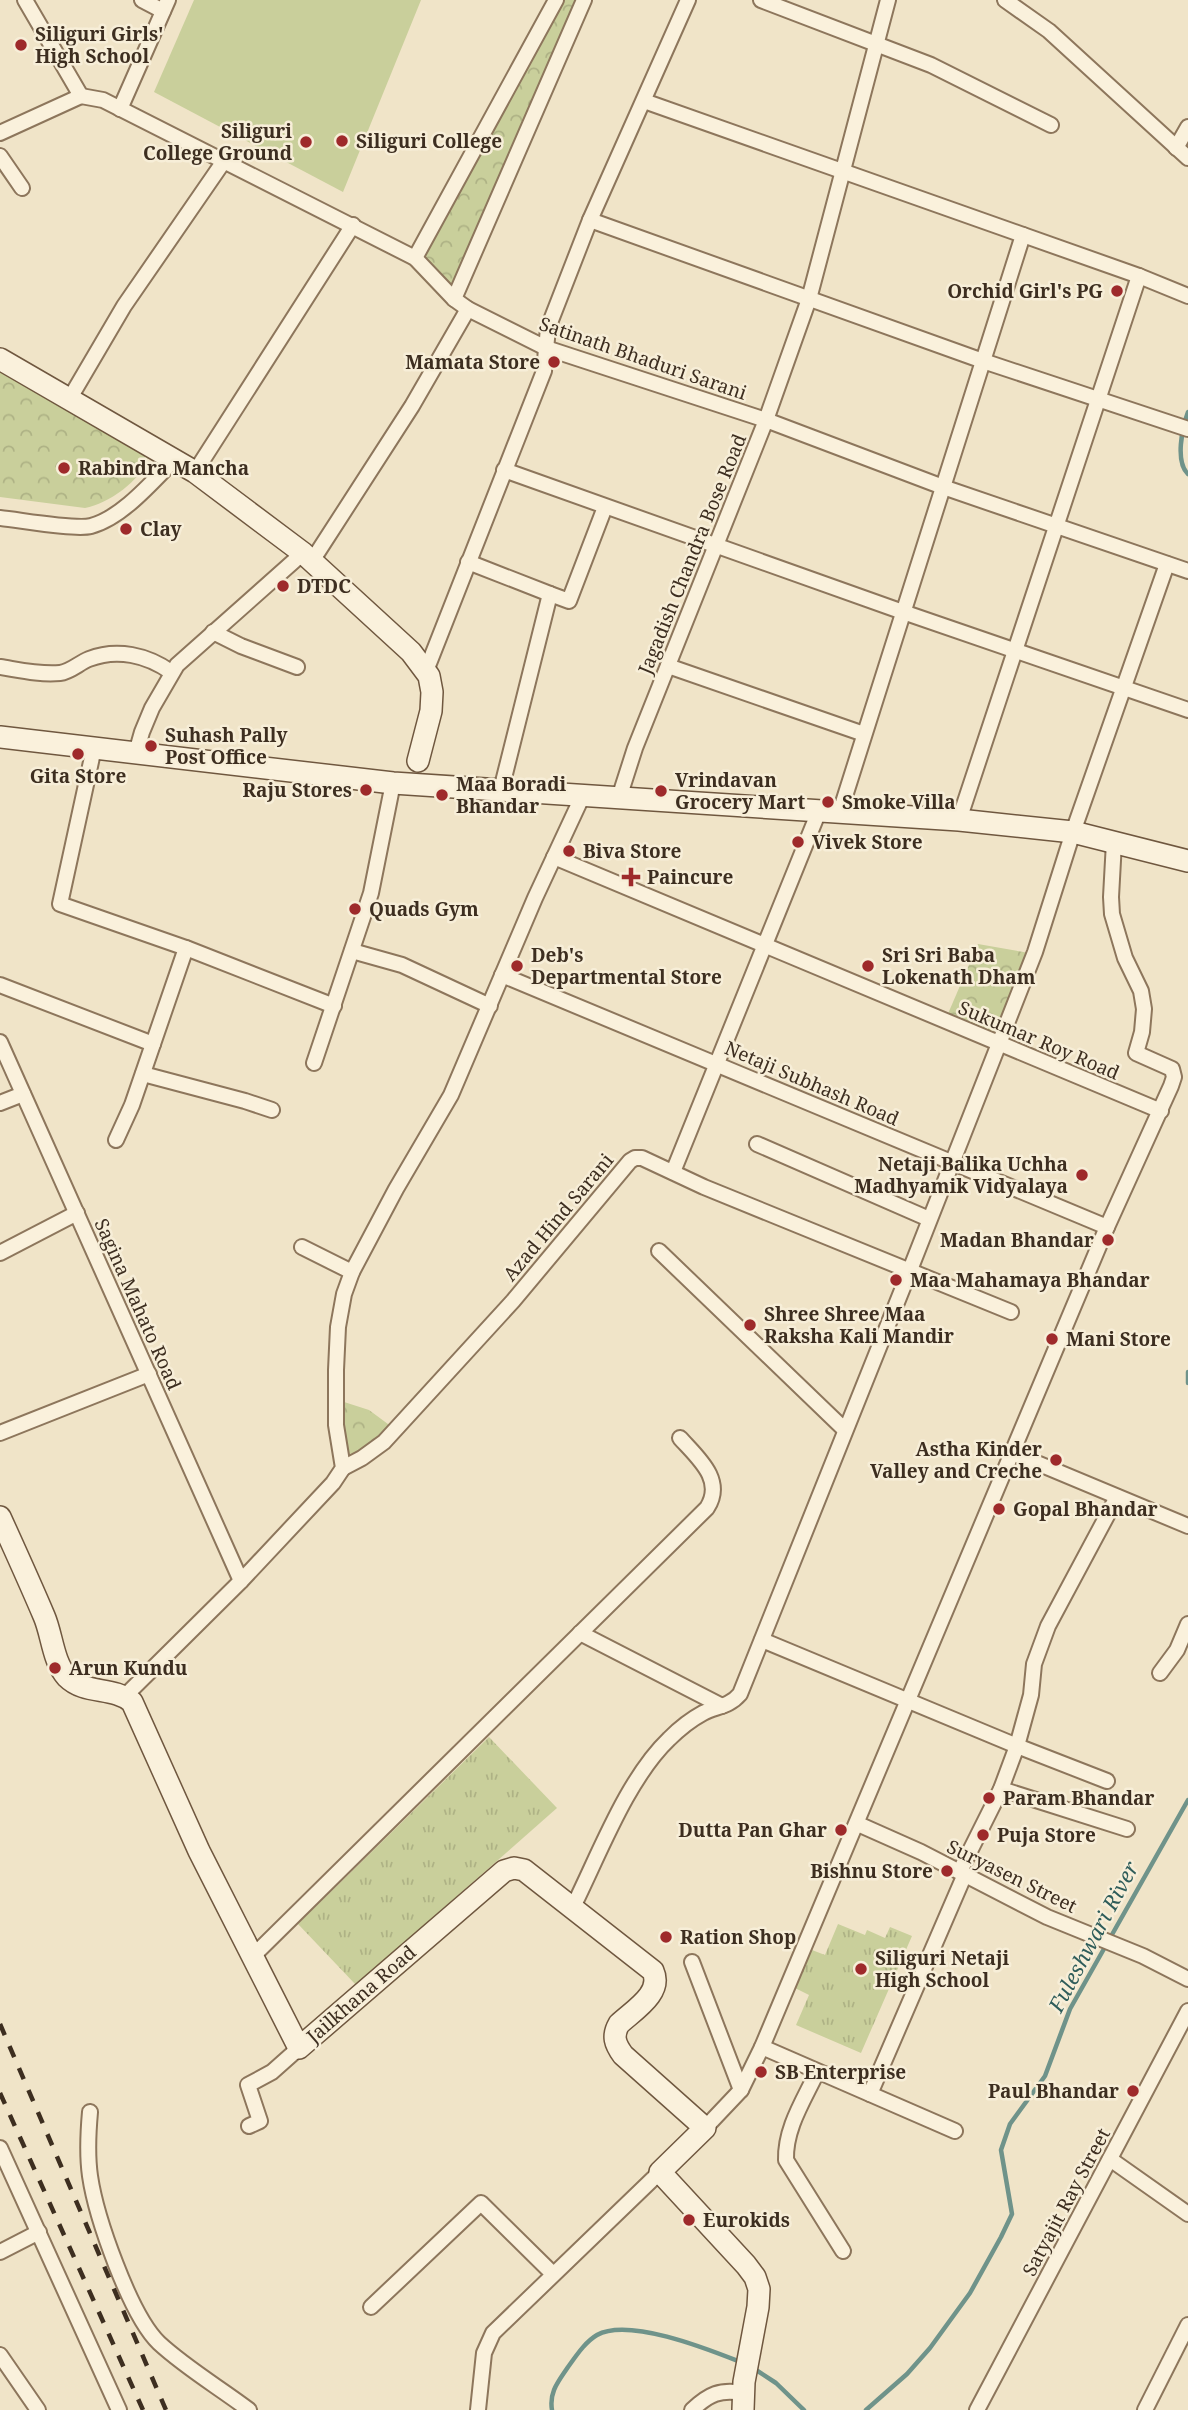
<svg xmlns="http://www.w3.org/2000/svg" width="1188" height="2410" font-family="'Noto Serif',serif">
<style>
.grass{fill:url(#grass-tufts)}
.park{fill:url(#park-crowns)}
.pitch{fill:#c9cf9b}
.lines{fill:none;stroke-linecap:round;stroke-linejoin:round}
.stream{stroke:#6f938a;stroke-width:4.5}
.street-casing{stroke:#8d765c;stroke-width:18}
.secondary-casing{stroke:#6f573f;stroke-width:24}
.street{stroke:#faf1dc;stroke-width:14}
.secondary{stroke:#faf1dc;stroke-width:21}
.rail{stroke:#3d2e20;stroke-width:4.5;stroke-dasharray:12 12;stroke-linecap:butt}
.poi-dot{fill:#9e2a2b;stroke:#f7eed8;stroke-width:2.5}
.labels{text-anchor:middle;stroke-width:5;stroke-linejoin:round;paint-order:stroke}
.poi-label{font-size:19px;font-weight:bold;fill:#3d2e20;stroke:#f7eed8;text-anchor:start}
.street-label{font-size:19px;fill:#3d2e20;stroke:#f7eed8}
.water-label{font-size:21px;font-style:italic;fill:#2f5d5a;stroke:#f7eed8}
</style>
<defs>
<pattern id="grass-tufts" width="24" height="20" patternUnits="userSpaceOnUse" patternTransform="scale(1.75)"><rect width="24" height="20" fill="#c9cf9b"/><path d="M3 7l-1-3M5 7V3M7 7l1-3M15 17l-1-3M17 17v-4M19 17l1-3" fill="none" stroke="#aeb285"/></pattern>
<pattern id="park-crowns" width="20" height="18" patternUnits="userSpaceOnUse" patternTransform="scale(1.75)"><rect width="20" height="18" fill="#c9cf9b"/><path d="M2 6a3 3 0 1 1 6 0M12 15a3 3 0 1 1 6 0" fill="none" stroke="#aeb285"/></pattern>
</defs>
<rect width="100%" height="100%" fill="#f0e4c8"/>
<g class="grass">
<polygon points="489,1737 557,1808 356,1985 298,1924"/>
<polygon points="838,1924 865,1935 867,1930 885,1938 890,1927 912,1936 861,2053 796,2025 809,1995 795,1988 812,1950 825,1955"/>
</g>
<g class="park">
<polygon points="562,0 575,0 454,294 421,260"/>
<path d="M 0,369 L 145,453 L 148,457 C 142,480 108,504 85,508 L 0,497 Z"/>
<polygon points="978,944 1029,953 998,1032 990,1034 947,1016"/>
<polygon points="341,1401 369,1410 392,1427 361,1452 349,1454 343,1448"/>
</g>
<polygon class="pitch" points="194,0 421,0 343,192 154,92"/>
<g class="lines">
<g class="stream">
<path d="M 1188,412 C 1182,428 1175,462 1188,474"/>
<polyline points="1188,1372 1188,1383"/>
<polyline points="753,2368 776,2383 804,2410"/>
<path d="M 552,2410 C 549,2392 558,2382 568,2367 C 576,2356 585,2342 597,2335 C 629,2317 710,2350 743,2363"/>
<polyline points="866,2410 907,2374 930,2348 970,2293 1001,2237 1012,2214 1001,2150 1010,2124 1045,2076 1070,2009 1188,1800"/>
</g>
<g class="street-casing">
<g id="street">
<polyline points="25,0 81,96"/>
<polyline points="142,0 163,11"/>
<polyline points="761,0 931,65 1051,125"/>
<polyline points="1005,0 1049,31 1188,158"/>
<polyline points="81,96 103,100 415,258 454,299 468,309 546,348 766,420 943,487 1188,571"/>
<polyline points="644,101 1139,276 1188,296"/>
<polyline points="120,109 168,0"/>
<polyline points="0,133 81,96"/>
<polyline points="1176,148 1188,127"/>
<polyline points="0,156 22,188"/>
<polyline points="590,220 983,361 1188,429"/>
<polyline points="415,258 556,0"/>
<polyline points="454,299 584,0"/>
<polyline points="70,398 124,306 224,161"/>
<polyline points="504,470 903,612 1188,710"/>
<polyline points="195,472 353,225"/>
<path d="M 0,518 C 20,520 75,530 91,526 C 122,518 153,481 175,459"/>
<polyline points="312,561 412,406 468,309"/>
<polyline points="468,562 550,594"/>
<polyline points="213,632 241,646 297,667"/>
<polyline points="668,666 864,734"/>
<path d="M 0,667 C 19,670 40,675 60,673 C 70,672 79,663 89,659 C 117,648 147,655 171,672"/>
<polyline points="426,671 544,371 548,328 590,220 688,0"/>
<polyline points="94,748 60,904 186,948 334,1006"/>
<polyline points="136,753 142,732 152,708 177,665 303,553"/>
<polyline points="501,790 550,594 569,601 605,507"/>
<polyline points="619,798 635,748 766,420 809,299 888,0"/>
<polyline points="840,812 1023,235"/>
<polyline points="959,820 1139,276"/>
<polyline points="554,857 1161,1111"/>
<polyline points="352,951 402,965 490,1006"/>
<polyline points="502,975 1107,1227"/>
<polyline points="0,985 153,1044"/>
<polyline points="0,1042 241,1581"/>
<polyline points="314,1063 371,893 393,783"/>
<polyline points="143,1074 245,1101 272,1110"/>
<polyline points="0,1103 23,1094"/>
<polyline points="116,1140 132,1105 186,948"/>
<polyline points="757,1144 929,1219"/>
<polyline points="673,1172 819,811"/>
<polyline points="302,1247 352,1272"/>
<polyline points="659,1251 845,1430"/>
<polyline points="0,1253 77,1213"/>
<polyline points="0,1433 149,1374"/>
<polyline points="1013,1453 1188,1526"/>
<polyline points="343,1468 362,1458 384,1442 513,1301 630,1161 635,1158 642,1158 704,1187 1011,1312"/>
<polyline points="580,1633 722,1706"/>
<polyline points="762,1640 1017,1746 1107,1781"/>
<polyline points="1160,1673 1177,1650 1188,1624"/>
<polyline points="125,1696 241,1581 333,1483 343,1468 336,1425 336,1370 338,1327 344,1294 352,1272 396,1189 451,1095 535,898 583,795"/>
<polyline points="1001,1789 1127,1829"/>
<polyline points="858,1824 921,1852 1047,1917 1143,1956 1188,1979"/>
<polyline points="960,1871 1001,1789 1017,1746 1031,1695 1034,1664 1048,1626 1117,1497"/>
<path d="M 573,1907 C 599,1855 627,1779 669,1739 C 679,1729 690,1720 703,1713 C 716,1706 729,1707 740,1694 L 910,1270 L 1035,952 L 1073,832 L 1167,564"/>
<path d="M 252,1957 L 707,1508 C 725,1480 698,1458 680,1438"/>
<polyline points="692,1962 741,2090"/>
<polyline points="762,2047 955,2131"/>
<path d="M 817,2072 C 804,2100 785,2128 786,2160 L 843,2251"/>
<polyline points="870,2094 965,1874"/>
<path d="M 90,2112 C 88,2134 87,2155 90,2176 C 96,2217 130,2315 159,2343 C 186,2368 220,2388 249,2410"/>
<polyline points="249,2126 260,2121 248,2085 272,2072 299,2048"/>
<polyline points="705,2128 741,2090 762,2047 1107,1227 1171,1086 1174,1077 1172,1069 1136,1053 1142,1032 1144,1009 1141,991 1125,958 1112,914 1111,897 1114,842"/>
<polyline points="0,2148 119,2410"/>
<polyline points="1110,2159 1188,2214"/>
<polyline points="0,2252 39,2232"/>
<polyline points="371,2307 481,2203 553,2274"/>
<polyline points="0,2355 38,2410"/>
<polyline points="478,2410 484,2353 493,2333 660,2172"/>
<path d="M 692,2410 C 709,2394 720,2389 743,2393"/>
<polyline points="977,2410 1188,2011"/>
<polyline points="1145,2410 1188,2325"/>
</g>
</g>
<g class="secondary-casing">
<g id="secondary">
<polyline points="0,359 195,472 303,553 411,652 429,676 432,692 431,711 418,761"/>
<polyline points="0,737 393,783 959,820 1073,832 1188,861"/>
<path d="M 0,1517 C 15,1550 30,1583 44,1616 C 52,1634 53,1662 67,1677 C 85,1695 113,1686 132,1702 L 199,1851 L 299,2048 L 504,1871 L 514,1868 L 524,1870 L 653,1971 C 663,1993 634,2010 619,2024 C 612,2036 615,2044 623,2055 L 705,2128 L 660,2172 L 746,2265 L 755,2277 L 759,2289 L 758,2307 L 744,2382 L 743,2410"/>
</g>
</g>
<use href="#street" class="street"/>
<use href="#secondary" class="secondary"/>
<g class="rail">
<polyline points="0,2024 166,2410"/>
<polyline points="0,2093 143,2410"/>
</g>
</g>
<g class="poi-dot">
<circle cx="21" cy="45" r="7"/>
<circle cx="342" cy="141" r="7"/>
<circle cx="306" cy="142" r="7"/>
<circle cx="1117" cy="291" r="7"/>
<circle cx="554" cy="362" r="7"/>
<circle cx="64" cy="468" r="7"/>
<circle cx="126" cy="529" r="7"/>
<circle cx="283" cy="586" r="7"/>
<circle cx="151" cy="746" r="7"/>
<circle cx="78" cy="754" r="7"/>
<circle cx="366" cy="790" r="7"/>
<circle cx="661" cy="791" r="7"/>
<circle cx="442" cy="795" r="7"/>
<circle cx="828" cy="802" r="7"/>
<circle cx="798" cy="842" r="7"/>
<circle cx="569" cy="851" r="7"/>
<path d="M627.5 866.5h7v7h7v7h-7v7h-7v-7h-7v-7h7z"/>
<circle cx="355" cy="909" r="7"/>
<circle cx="517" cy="966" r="7"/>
<circle cx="868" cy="966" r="7"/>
<circle cx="1082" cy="1175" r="7"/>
<circle cx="1108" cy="1240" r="7"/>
<circle cx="896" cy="1280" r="7"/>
<circle cx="750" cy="1325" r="7"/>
<circle cx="1052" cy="1339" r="7"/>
<circle cx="1056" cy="1460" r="7"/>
<circle cx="999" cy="1509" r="7"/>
<circle cx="55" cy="1668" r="7"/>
<circle cx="989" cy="1798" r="7"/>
<circle cx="841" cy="1830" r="7"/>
<circle cx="983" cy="1835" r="7"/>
<circle cx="947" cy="1871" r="7"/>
<circle cx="666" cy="1937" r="7"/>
<circle cx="861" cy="1969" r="7"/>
<circle cx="761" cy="2072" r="7"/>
<circle cx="1133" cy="2091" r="7"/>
<circle cx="689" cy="2220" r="7"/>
</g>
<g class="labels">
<g class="poi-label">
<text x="35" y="41">Siliguri Girls'<tspan x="35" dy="22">High School</tspan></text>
<text x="292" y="138" text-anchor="end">Siliguri<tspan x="292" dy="22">College Ground</tspan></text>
<text x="356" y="148">Siliguri College</text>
<text x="1103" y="298" text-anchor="end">Orchid Girl's PG</text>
<text x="540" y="369" text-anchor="end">Mamata Store</text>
<text x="78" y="475">Rabindra Mancha</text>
<text x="140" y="536">Clay</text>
<text x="297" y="593">DTDC</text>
<text x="165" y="742">Suhash Pally<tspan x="165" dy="22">Post Office</tspan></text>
<text x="78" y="783" text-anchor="middle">Gita Store</text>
<text x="675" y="787">Vrindavan<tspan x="675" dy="22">Grocery Mart</tspan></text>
<text x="456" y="791">Maa Boradi<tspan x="456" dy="22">Bhandar</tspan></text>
<text x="352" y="797" text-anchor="end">Raju Stores</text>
<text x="842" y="809">Smoke Villa</text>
<text x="812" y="849">Vivek Store</text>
<text x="583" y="858">Biva Store</text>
<text x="647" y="884">Paincure</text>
<text x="369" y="916">Quads Gym</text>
<text x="531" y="962">Deb's<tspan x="531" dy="22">Departmental Store</tspan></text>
<text x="882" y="962">Sri Sri Baba<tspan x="882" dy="22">Lokenath Dham</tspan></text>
<text x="1068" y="1171" text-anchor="end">Netaji Balika Uchha<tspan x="1068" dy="22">Madhyamik Vidyalaya</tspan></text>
<text x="1094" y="1247" text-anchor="end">Madan Bhandar</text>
<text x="910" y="1287">Maa Mahamaya Bhandar</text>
<text x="764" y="1321">Shree Shree Maa<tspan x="764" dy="22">Raksha Kali Mandir</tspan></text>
<text x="1066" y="1346">Mani Store</text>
<text x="1042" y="1456" text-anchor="end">Astha Kinder<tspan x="1042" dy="22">Valley and Creche</tspan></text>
<text x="1013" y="1516">Gopal Bhandar</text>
<text x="69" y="1675">Arun Kundu</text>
<text x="1003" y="1805">Param Bhandar</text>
<text x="827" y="1837" text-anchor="end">Dutta Pan Ghar</text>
<text x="997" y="1842">Puja Store</text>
<text x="933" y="1878" text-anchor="end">Bishnu Store</text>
<text x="680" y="1944">Ration Shop</text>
<text x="875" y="1965">Siliguri Netaji<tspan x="875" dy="22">High School</tspan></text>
<text x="775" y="2079">SB Enterprise</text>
<text x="1119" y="2098" text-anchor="end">Paul Bhandar</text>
<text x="703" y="2227">Eurokids</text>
</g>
<g class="street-label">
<text transform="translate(643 358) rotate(19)" y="7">Satinath Bhaduri Sarani</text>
<text transform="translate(692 554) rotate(-68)" y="7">Jagadish Chandra Bose Road</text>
<text transform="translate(1039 1040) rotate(23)" y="7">Sukumar Roy Road</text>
<text transform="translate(812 1083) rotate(23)" y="7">Netaji Subhash Road</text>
<text transform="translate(558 1217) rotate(-50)" y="7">Azad Hind Sarani</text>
<text transform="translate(138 1304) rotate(66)" y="7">Sagina Mahato Road</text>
<text transform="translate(1012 1876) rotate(26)" y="7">Suryasen Street</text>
<text transform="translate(361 1994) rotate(-41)" y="7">Jailkhana Road</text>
<text transform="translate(1066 2202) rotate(-62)" y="7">Satyajit Ray Street</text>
</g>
<g class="water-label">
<text transform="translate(1094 1937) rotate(-62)" y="7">Fuleshwari River</text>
</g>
</g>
</svg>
